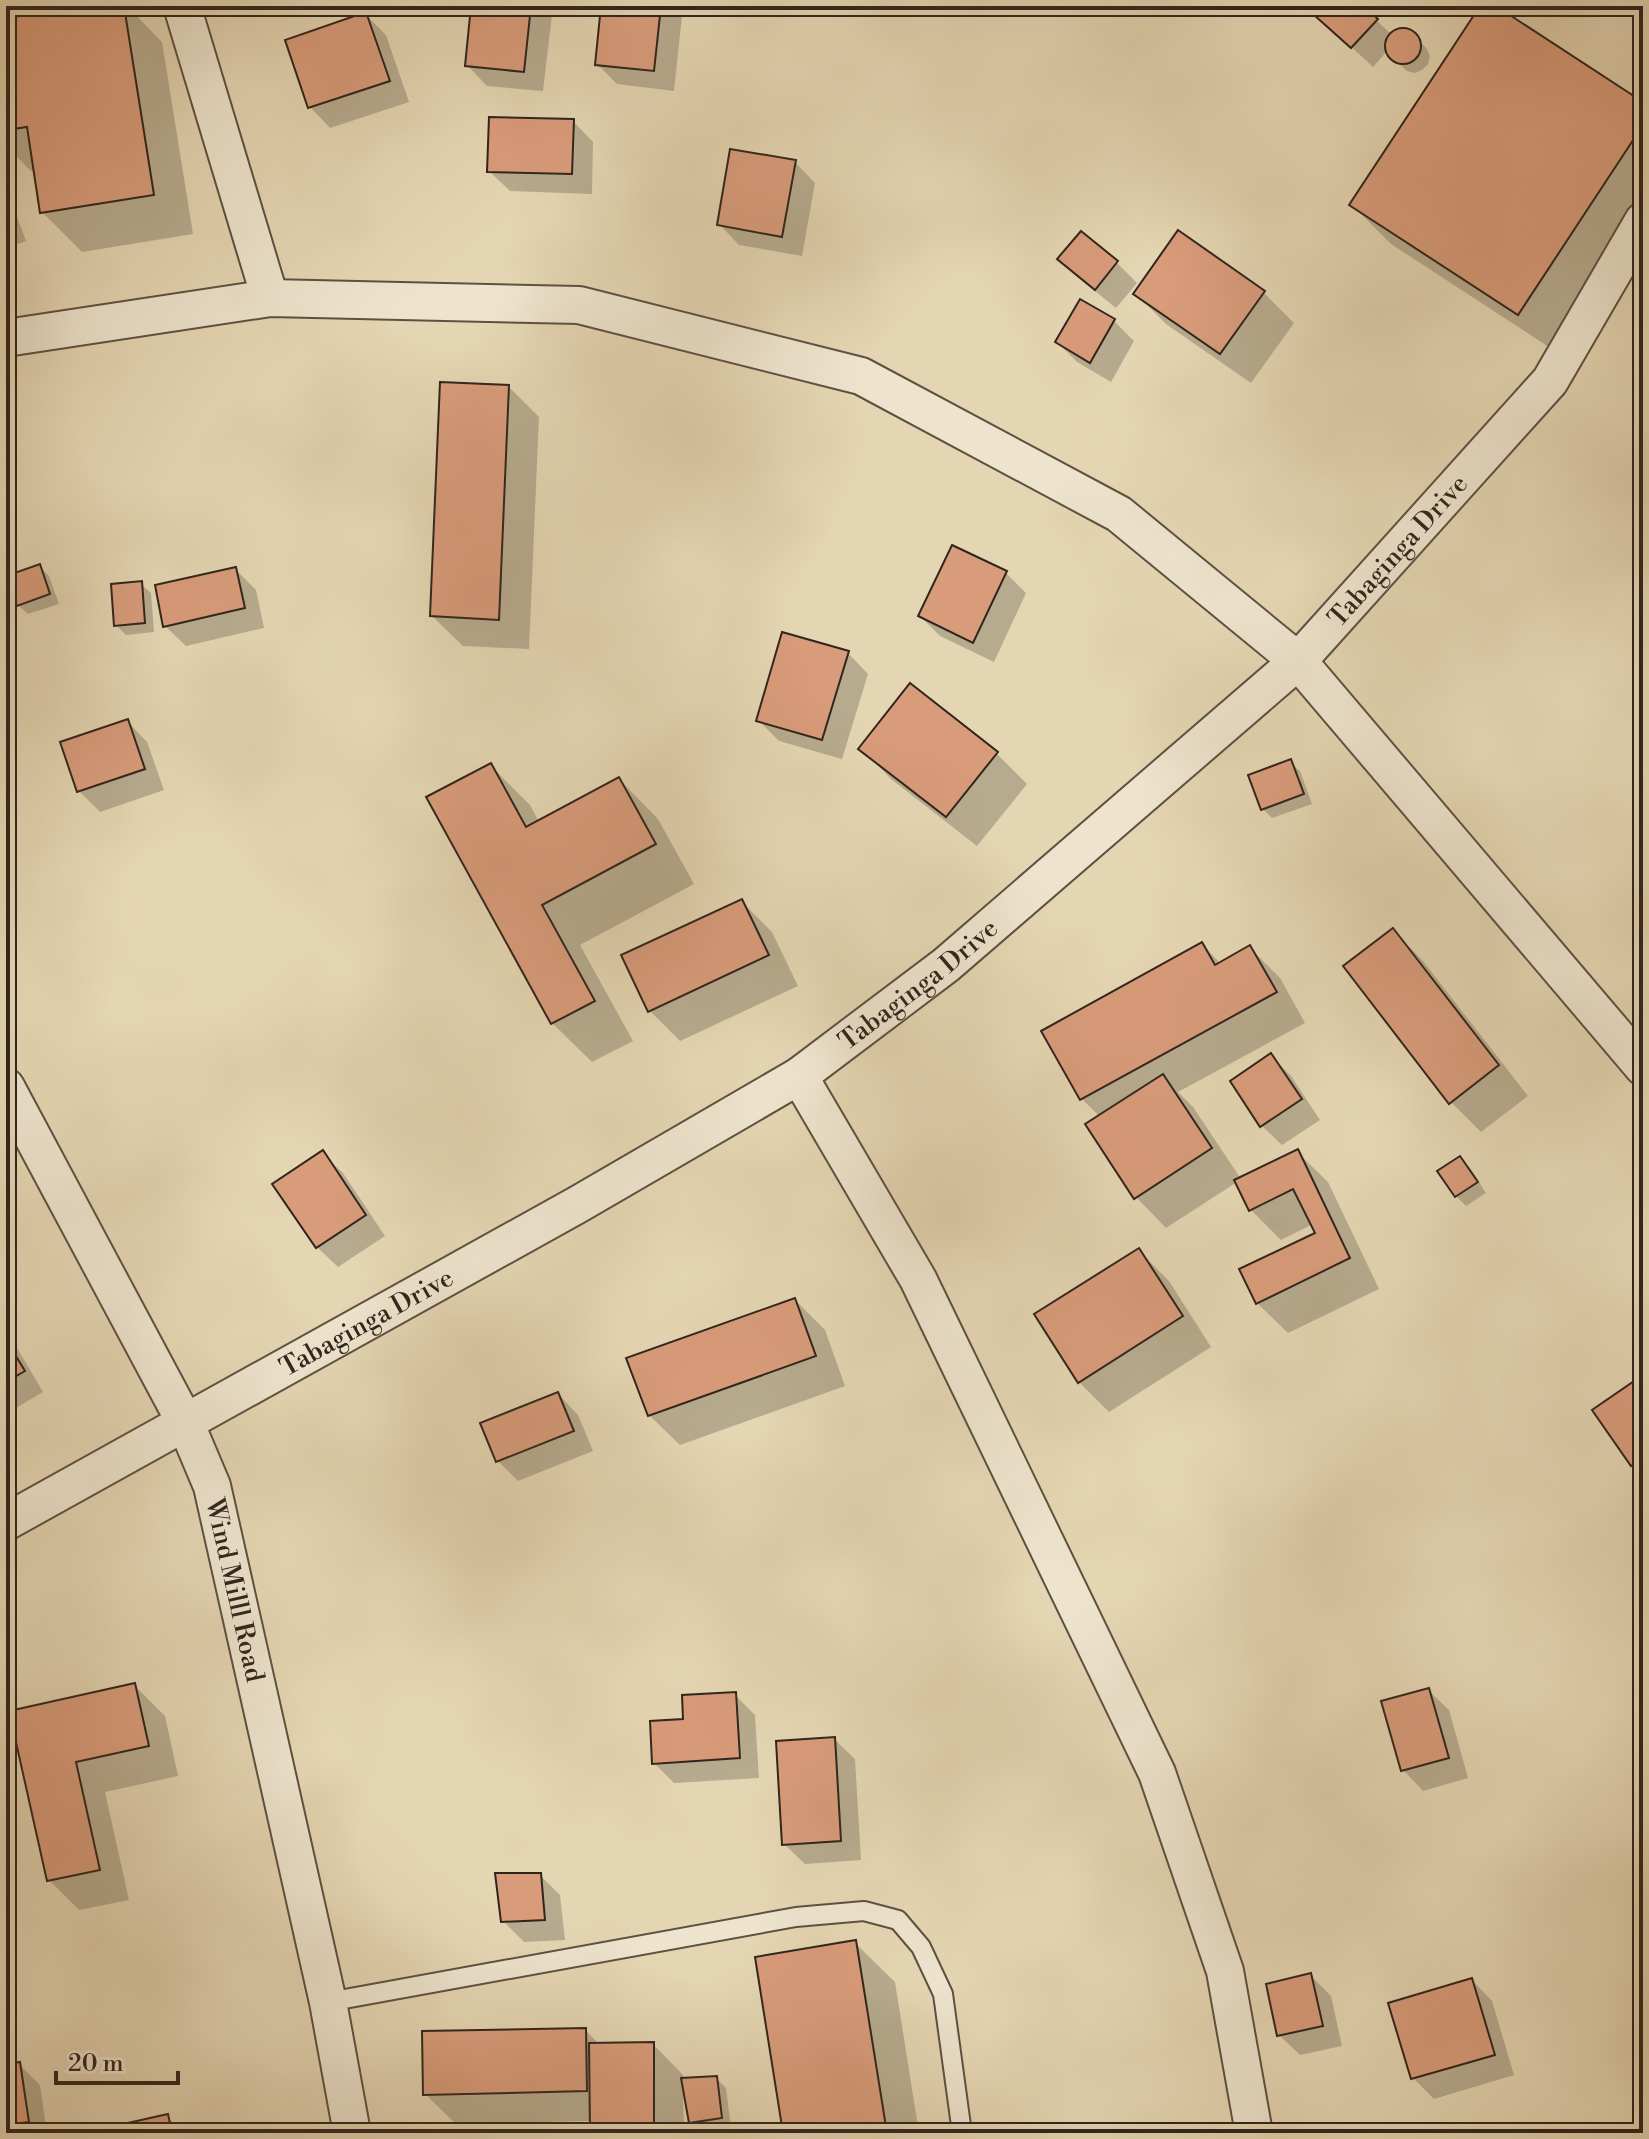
<svg xmlns="http://www.w3.org/2000/svg" width="1649" height="2139" font-family="'Libre Bodoni',serif">
<style>
.shadow{fill:#0003}
.building{fill:#d99c7b;stroke:#30251d;stroke-width:2}
.lines{fill:none;stroke-linecap:round;stroke-linejoin:round}
.service-casing{stroke:#5d5142;stroke-width:22}
.minor-casing{stroke:#5d5142;stroke-width:40}
.service{stroke:#eee4ce;stroke-width:18}
.minor{stroke:#eee4ce;stroke-width:36}
.labels{text-anchor:middle;stroke-width:7;stroke-linejoin:round;paint-order:stroke}
.street-label{font-size:26px;fill:#30251d;stroke:#eee4ce}
</style>
<rect width="100%" height="100%" fill="#e5d6b3"/>
<filter id="stains"><feTurbulence type="fractalNoise" baseFrequency=".0025" numOctaves="4"/><feColorMatrix values="0 0 0 0 .2 0 0 0 0 .09 0 0 0 0 .02 0 0 0 .5 -.17"/></filter>
<radialGradient id="worn" r=".72"><stop offset=".6" stop-color="#630" stop-opacity="0"/><stop offset="1" stop-color="#630" stop-opacity=".3"/></radialGradient>
<g class="shadow">
<polygon points="98,6 127,6 162,42 193,234 82,252 42,212 36,171 31,171 6,146 6,20"/>
<polygon points="473,6 553,6 543,91 487,86 467,65"/>
<polygon points="603,6 683,6 674,91 617,84 597,64"/>
<polygon points="1307,6 1361,6 1392,35 1395,32 1403,30 1411,32 1427,49 1430,56 1428,64 1422,70 1415,73 1407,71 1389,55 1388,50 1373,67"/>
<polygon points="1483,6 1493,6 1643,104 1643,225 1558,353 1391,244 1352,205"/>
<polygon points="365,14 386,35 409,102 330,128 310,107 288,41"/>
<polygon points="573,121 593,142 592,194 510,191 489,171"/>
<polygon points="795,162 815,183 802,256 739,245 719,224"/>
<polygon points="6,187 26,241 6,248"/>
<polygon points="1081,234 1117,263 1137,283 1116,308 1080,279 1060,259"/>
<polygon points="1264,293 1294,323 1251,383 1166,324 1136,294"/>
<polygon points="1114,321 1134,341 1111,382 1077,362 1057,342"/>
<polygon points="509,387 539,417 529,649 463,646 432,616"/>
<polygon points="39,566 49,576 59,604 28,614 18,605"/>
<polygon points="235,569 256,590 264,628 186,646 165,626"/>
<polygon points="1006,573 1026,593 994,662 940,636 920,616"/>
<polygon points="141,584 151,593 154,632 126,635 116,625"/>
<polygon points="848,653 868,674 842,759 779,741 758,720"/>
<polygon points="127,721 147,742 164,790 100,812 79,791"/>
<polygon points="861,748 996,753 1027,784 977,846 891,779"/>
<polygon points="1290,762 1300,771 1312,804 1272,818 1263,809"/>
<polygon points="490,765 530,805 539,822 619,779 658,819 694,884 580,945 633,1041 592,1062 552,1023"/>
<polygon points="741,901 772,932 798,986 680,1041 650,1011"/>
<polygon points="1393,930 1423,961 1528,1096 1481,1132 1451,1102"/>
<polygon points="1202,944 1221,964 1250,948 1280,978 1305,1023 1178,1092 1193,1107 1241,1179 1297,1152 1328,1182 1379,1289 1288,1333 1257,1303 1317,1234 1313,1224 1281,1240 1251,1210 1237,1182 1166,1228 1136,1197 1100,1117 1081,1098"/>
<polygon points="1271,1056 1291,1076 1320,1120 1282,1145 1261,1125"/>
<polygon points="322,1153 343,1173 385,1236 338,1267 317,1247 275,1184"/>
<polygon points="1460,1159 1470,1168 1486,1193 1466,1206 1456,1196"/>
<polygon points="1138,1250 1169,1281 1211,1347 1109,1412 1079,1382"/>
<polygon points="795,1300 825,1330 845,1386 680,1445 649,1415"/>
<polygon points="6,1329 43,1392 6,1414"/>
<polygon points="1643,1378 1643,1475 1632,1465"/>
<polygon points="558,1394 578,1415 593,1451 518,1481 498,1461"/>
<polygon points="134,1685 165,1716 178,1776 105,1792 129,1900 79,1910 49,1880 11,1713"/>
<polygon points="1428,1690 1449,1710 1468,1778 1423,1791 1403,1770"/>
<polygon points="735,1695 755,1715 759,1778 674,1783 654,1763 686,1721"/>
<polygon points="834,1739 855,1759 861,1860 805,1864 784,1844"/>
<polygon points="540,1875 560,1895 565,1940 524,1942 503,1921"/>
<polygon points="855,1943 895,1982 919,2133 785,2133"/>
<polygon points="1311,1976 1331,1996 1342,2046 1300,2055 1279,2035"/>
<polygon points="1472,1980 1492,2001 1514,2075 1434,2099 1413,2078"/>
<polygon points="585,2030 600,2045 653,2044 683,2075 683,2080 716,2078 726,2088 731,2128 701,2132 691,2122 686,2092 683,2092 684,2133 592,2133 592,2121 456,2124 425,2094"/>
<polygon points="19,2064 40,2085 47,2133 6,2133 6,2066"/>
<polygon points="167,2116 183,2133 91,2133"/>
</g>
<g class="building">
<polygon points="85,6 124,6 154,195 40,213 27,127 6,130 6,18"/>
<polygon points="471,6 531,6 524,72 465,66"/>
<polygon points="601,6 661,6 654,71 595,65"/>
<polygon points="1304,6 1364,6 1378,19 1351,48"/>
<polygon points="1480,6 1496,6 1643,102 1643,125 1518,315 1349,205"/>
<polygon points="366,12 390,81 308,108 285,40"/>
<circle cx="1403" cy="46" r="18"/>
<polygon points="489,117 574,119 572,174 487,172"/>
<polygon points="730,149 796,160 782,237 717,225"/>
<polygon points="1178,230 1265,291 1220,354 1133,294"/>
<polygon points="1081,231 1118,261 1095,290 1057,259"/>
<polygon points="1080,299 1115,319 1090,363 1055,342"/>
<polygon points="440,382 509,385 499,620 430,616"/>
<polygon points="952,545 1007,571 973,643 918,616"/>
<polygon points="40,564 50,594 17,606 6,576"/>
<polygon points="236,567 245,608 163,627 155,585"/>
<polygon points="142,581 145,623 114,626 111,584"/>
<polygon points="782,632 849,651 822,740 756,721"/>
<polygon points="910,683 998,752 946,817 858,749"/>
<polygon points="128,719 145,769 77,792 60,742"/>
<polygon points="1291,759 1304,794 1261,810 1248,775"/>
<polygon points="491,763 526,827 619,777 656,844 542,905 595,1001 551,1024 426,797"/>
<polygon points="742,899 769,955 648,1012 621,955"/>
<polygon points="1393,928 1499,1065 1449,1104 1343,966"/>
<polygon points="1202,942 1215,965 1250,945 1277,992 1080,1100 1041,1031"/>
<polygon points="1271,1053 1302,1099 1260,1127 1230,1081"/>
<polygon points="1163,1074 1212,1148 1134,1199 1085,1124"/>
<polygon points="1298,1149 1350,1258 1256,1304 1239,1269 1315,1233 1293,1189 1249,1211 1234,1180"/>
<polygon points="323,1150 366,1215 316,1248 272,1184"/>
<polygon points="1460,1156 1478,1182 1455,1197 1437,1171"/>
<polygon points="1139,1248 1183,1316 1078,1383 1034,1314"/>
<polygon points="795,1298 816,1356 648,1416 626,1358"/>
<polygon points="6,1340 25,1371 6,1382"/>
<polygon points="1643,1375 1643,1458 1631,1466 1592,1410"/>
<polygon points="558,1392 574,1431 496,1462 480,1423"/>
<polygon points="135,1683 149,1746 76,1762 100,1870 47,1881 9,1711"/>
<polygon points="1429,1688 1449,1758 1401,1771 1381,1701"/>
<polygon points="736,1692 740,1758 652,1764 650,1721 683,1719 682,1695"/>
<polygon points="835,1737 841,1841 782,1845 776,1741"/>
<polygon points="495,1873 541,1873 545,1920 501,1922"/>
<polygon points="856,1940 887,2133 783,2133 755,1957"/>
<polygon points="1311,1973 1323,2026 1277,2036 1266,1984"/>
<polygon points="1472,1978 1495,2055 1411,2079 1388,2003"/>
<polygon points="586,2028 587,2091 423,2095 422,2031"/>
<polygon points="654,2042 654,2133 590,2133 589,2043"/>
<polygon points="20,2062 29,2122 6,2125 6,2064"/>
<polygon points="717,2076 722,2118 689,2123 681,2078"/>
<polygon points="168,2114 172,2133 87,2133 87,2132"/>
</g>
<g class="lines">
<g class="service-casing">
<polyline id="service" points="328,2002 796,1917 864,1911 898,1920 921,1947 943,1994 962,2133"/>
</g>
<g class="minor-casing">
<g id="minor">
<polyline points="182,6 270,298"/>
<polyline points="6,338 270,298 579,305 861,376 1119,514 1298,661 1643,1067"/>
<polyline points="799,1076 918,1279 1157,1773 1225,1971 1254,2133"/>
<path id="s1" d="M 6,1087 L 185,1422 L 212,1486 L 328,2002 L 352,2133"/>
<path id="s2" d="M 6,1522 L 577,1205 L 799,1076 L 946,965 L 1298,661 L 1550,381 L 1643,221"/>
</g>
</g>
<use href="#service" class="service"/>
<use href="#minor" class="minor"/>
</g>
<g class="labels">
<g class="street-label">
<text dy="9" stroke="none"><textPath href="#s2" startOffset="1708">Tabaginga Drive</textPath></text>
<text dy="9" stroke="none"><textPath href="#s2" startOffset="1060">Tabaginga Drive</textPath></text>
<text dy="9" stroke="none"><textPath href="#s2" startOffset="412">Tabaginga Drive</textPath></text>
<text dy="9" stroke="none"><textPath href="#s1" startOffset="556">Wind Milll Road</textPath></text>
</g>
</g>
<rect width="1649" height="2139" fill="none" stroke="#e5d6b3" stroke-width="32"/>
<rect x="8" y="8" width="1633" height="2123" fill="none" stroke="#30251d" stroke-width="4"/>
<rect x="16" y="16" width="1617" height="2107" fill="none" stroke="#30251d" stroke-width="2"/>
<path d="M56 2071v12h122v-12" fill="none" stroke="#30251d" stroke-width="4"/>
<text x="68" y="2071" font-size="24" fill="#30251d" stroke="#eee4ce" stroke-width="6" paint-order="stroke">20 m</text>
<rect width="100%" height="100%" filter="url(#stains)"/>
<rect width="100%" height="100%" fill="url(#worn)"/>
</svg>
